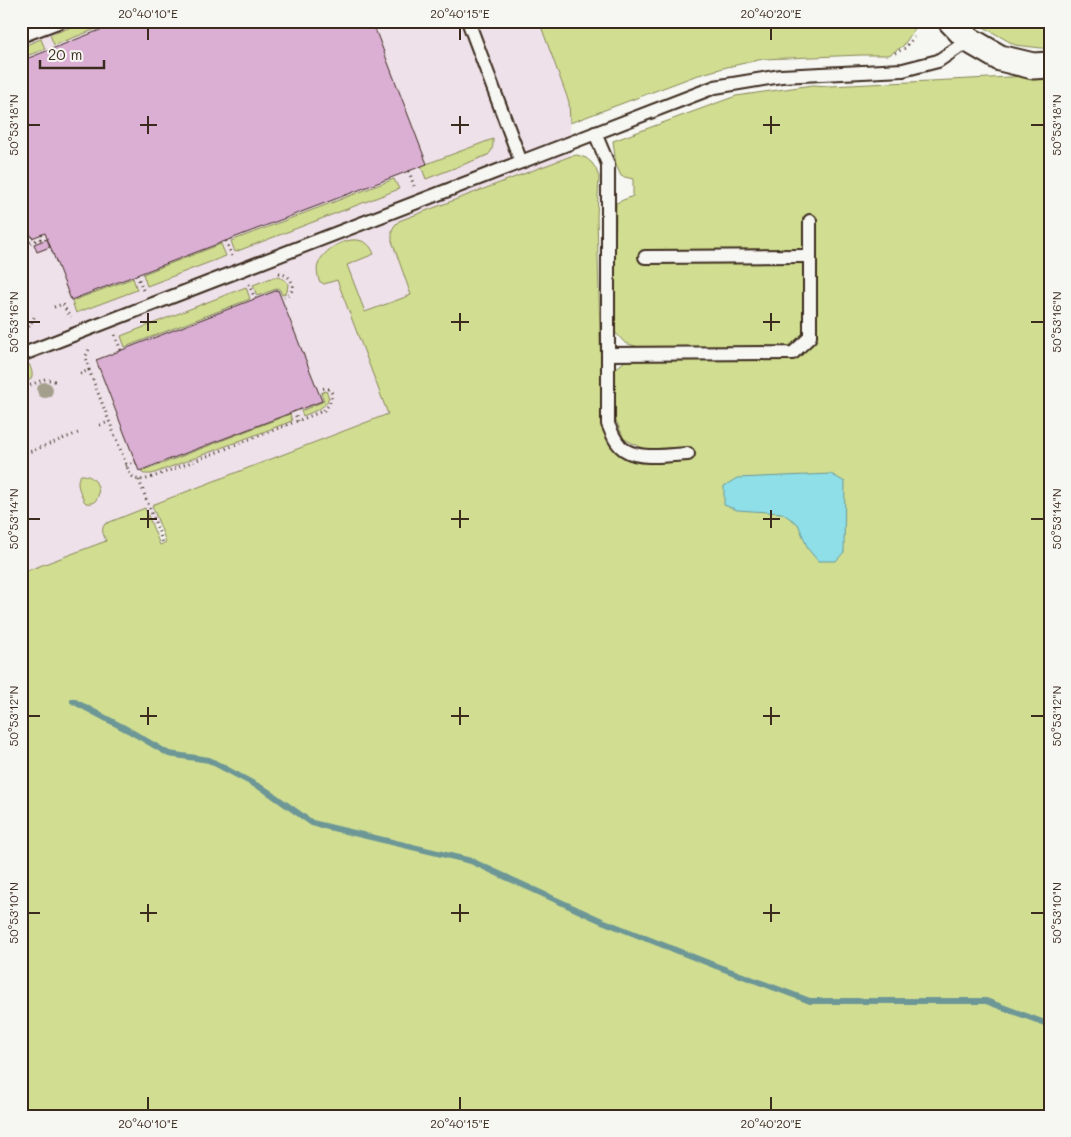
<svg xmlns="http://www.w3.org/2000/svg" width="1071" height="1137" font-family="Mali,sans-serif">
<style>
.built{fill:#eee1e9}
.green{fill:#d1de91;stroke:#868458}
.water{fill:#8edfe8;stroke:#6d9797}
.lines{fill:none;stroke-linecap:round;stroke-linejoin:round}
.stream{stroke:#6d9797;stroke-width:6}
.building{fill:#dbafd3;stroke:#3b2a1e}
.lane-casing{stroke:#3b2a1e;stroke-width:16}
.street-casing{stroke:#3b2a1e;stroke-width:29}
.path{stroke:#3b2a1e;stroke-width:3;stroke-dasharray:1 4;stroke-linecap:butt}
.lane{stroke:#f6f6f2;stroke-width:12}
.street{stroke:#f6f6f2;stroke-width:25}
.tree{fill:#a49f8d}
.ticks{fill:none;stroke:#3b2a1e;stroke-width:2}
.neatline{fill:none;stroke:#3b2a1e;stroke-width:2}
.ticks-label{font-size:12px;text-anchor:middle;fill:#3b2a1e}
</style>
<rect width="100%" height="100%" fill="#f6f6f2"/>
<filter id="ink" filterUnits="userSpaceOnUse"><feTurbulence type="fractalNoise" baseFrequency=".02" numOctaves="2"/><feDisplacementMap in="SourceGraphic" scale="10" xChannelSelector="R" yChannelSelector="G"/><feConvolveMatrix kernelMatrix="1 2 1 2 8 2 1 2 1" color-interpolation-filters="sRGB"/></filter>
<g filter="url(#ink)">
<polygon class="built" points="21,21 539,21 569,102 571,156 407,218 392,241 411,295 409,429 21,574"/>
<g class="green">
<polygon points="79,21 117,21 54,45 50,35 69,28 74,23"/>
<polygon points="539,21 918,21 916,27 903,46 889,55 862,55 763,59 727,67 695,76 570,123 569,102"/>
<polygon points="973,21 1050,21 1050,49 1015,45"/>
<polygon points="41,39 45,49 21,58 21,47"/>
<path d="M 1050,75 L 1050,1116 L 21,1116 L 21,573 L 106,541 C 104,535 100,530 105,524 L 145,508 L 160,545 L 166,542 L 152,505 L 388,414 L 337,280 L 324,284 L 319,281 C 318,275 316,270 318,265 C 322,250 349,234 364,242 C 369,244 372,249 374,254 L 347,265 L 365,312 L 411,295 L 392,241 L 392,230 L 395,225 L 399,221 L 571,156 L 577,155 L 586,158 L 592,163 L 596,169 L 599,177 L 597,216 L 602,413 L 610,446 L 636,461 L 690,460 L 692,447 L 645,449 L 624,439 L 615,418 L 612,390 L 614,370 L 625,361 L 642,359 L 642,348 L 625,343 L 614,331 L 616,203 L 633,196 L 633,179 L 621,176 L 616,165 L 613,141 L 736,96 L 813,85 L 830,86 Z"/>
<path d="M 493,139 C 493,146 493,150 488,155 L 426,179 L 421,166 Z"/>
<polygon points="394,179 399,189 235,252 231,241"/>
<polygon points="221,244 226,256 147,286 143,274"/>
<path d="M 274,277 C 280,277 285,279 288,284 L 287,292 L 282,295 L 279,288 L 257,296 L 253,285 Z"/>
<polygon points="133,278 137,290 76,313 72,301"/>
<polygon points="246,287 250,299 125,347 121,336"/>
<path d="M 29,364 C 34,375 34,380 21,385 L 21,367 Z"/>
<path d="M 326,391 C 336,405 312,412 303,416 L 301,411 L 324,401 L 321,393 Z"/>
<polygon points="290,414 292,421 152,474 144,474 141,472"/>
<path d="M 81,475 C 103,474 104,507 86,503 L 84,501 C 81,493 74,482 81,475 Z"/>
</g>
<polygon class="water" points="831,474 845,482 844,552 836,561 818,561 808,549 798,524 782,513 737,510 724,505 724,486 737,478"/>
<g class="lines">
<polyline class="stream" points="73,701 128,730 169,754 209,760 267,791 312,823 471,861 602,921 716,966 810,1001 986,1001 1050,1025"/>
</g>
<g class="building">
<polygon points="123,21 372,21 427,164 71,300 45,233 32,238 21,212 21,186 26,184 21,170 21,61"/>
<polygon points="997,21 1014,21 1000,27"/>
<polygon points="47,239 50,247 37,252 34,244"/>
<polygon points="278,290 322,401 139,471 96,360"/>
</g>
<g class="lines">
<g class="lane-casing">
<g id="lane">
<polyline points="468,21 521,162"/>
<polyline points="21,36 61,21"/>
<path d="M 595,133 L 608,164 L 608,424 C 612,433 616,445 625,450 C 640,460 670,455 688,454"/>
<polyline points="645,257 810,256"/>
<polyline points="608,354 793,353 810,337 810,221"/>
<polyline points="21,355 715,87 781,76 903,70 938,61 969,40"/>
</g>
</g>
<g class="street-casing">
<polyline id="street" points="951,21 969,40 1000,58 1033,66 1050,65"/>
</g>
<g class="path">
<polyline points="895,53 905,48 914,37"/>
<polyline points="409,171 414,186"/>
<polyline points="226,241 232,256"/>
<polyline points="21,246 40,239 38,236"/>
<path d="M 279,273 C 287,275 291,278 293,286 C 292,292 290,295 284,297"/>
<polyline points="137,275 143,290"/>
<polyline points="249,284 255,299"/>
<polyline points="54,307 63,304 69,316 71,317"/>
<polyline points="21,332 27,330 36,314"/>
<polyline points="115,335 121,351"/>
<path d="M 89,370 L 130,474 C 136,482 144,480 153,477 L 323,411 C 329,406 331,401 332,393 L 329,389 L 325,388 L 321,389"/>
<polyline points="80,374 89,370 86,356 90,347"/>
<polyline points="21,389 45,379 58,382"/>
<polyline points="294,411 298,421"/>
<polyline points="100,425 109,422"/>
<polyline points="21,455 78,433"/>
<polyline points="126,466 136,462"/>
<polyline points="139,480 163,543"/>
</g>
<use href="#lane" class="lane"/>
<use href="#street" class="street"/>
</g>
<circle class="tree" cx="45" cy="390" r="8"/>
</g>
<path class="ticks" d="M 148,28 L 148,40M 460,28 L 460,40M 771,28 L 771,40M 148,116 L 148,134M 460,116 L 460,134M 771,116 L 771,134M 28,125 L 40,125M 140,125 L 157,125M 451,125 L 469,125M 763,125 L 780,125M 1031,125 L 1044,125M 148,313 L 148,331M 460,313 L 460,331M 771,313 L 771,331M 28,322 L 40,322M 140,322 L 157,322M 451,322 L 469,322M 763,322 L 780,322M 1031,322 L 1044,322M 148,510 L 148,528M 460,510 L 460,528M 771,510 L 771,528M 28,519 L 40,519M 140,519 L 157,519M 451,519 L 469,519M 763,519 L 780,519M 1031,519 L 1044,519M 148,707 L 148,725M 460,707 L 460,725M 771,707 L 771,725M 28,716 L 40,716M 140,716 L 157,716M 451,716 L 469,716M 763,716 L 780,716M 1031,716 L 1044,716M 148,904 L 148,922M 460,904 L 460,922M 771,904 L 771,922M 28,913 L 40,913M 140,913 L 157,913M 451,913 L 469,913M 763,913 L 780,913M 1031,913 L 1044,913M 148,1097 L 148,1110M 460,1097 L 460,1110M 771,1097 L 771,1110"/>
<rect width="1071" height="1137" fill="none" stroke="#f6f6f2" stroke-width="55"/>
<path d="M40 60v8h64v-8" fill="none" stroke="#3b2a1e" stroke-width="2.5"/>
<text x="48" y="60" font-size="15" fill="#3b2a1e" stroke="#f6f6f2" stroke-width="4" paint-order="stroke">20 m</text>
<rect x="28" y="28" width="1016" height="1082" class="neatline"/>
<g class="ticks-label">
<text x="148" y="18">20°40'10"E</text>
<text x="460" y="18">20°40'15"E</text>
<text x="771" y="18">20°40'20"E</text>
<text transform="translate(14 125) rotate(-90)" y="4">50°53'18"N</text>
<text transform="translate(1057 125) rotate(-90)" y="4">50°53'18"N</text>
<text transform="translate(14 322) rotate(-90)" y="4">50°53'16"N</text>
<text transform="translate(1057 322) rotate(-90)" y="4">50°53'16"N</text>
<text transform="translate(14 519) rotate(-90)" y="4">50°53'14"N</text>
<text transform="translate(1057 519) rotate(-90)" y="4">50°53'14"N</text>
<text transform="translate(14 716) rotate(-90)" y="4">50°53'12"N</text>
<text transform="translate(1057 716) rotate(-90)" y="4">50°53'12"N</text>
<text transform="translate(14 913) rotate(-90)" y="4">50°53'10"N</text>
<text transform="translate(1057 913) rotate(-90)" y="4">50°53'10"N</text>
<text x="148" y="1128">20°40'10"E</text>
<text x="460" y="1128">20°40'15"E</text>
<text x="771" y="1128">20°40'20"E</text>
</g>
</svg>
